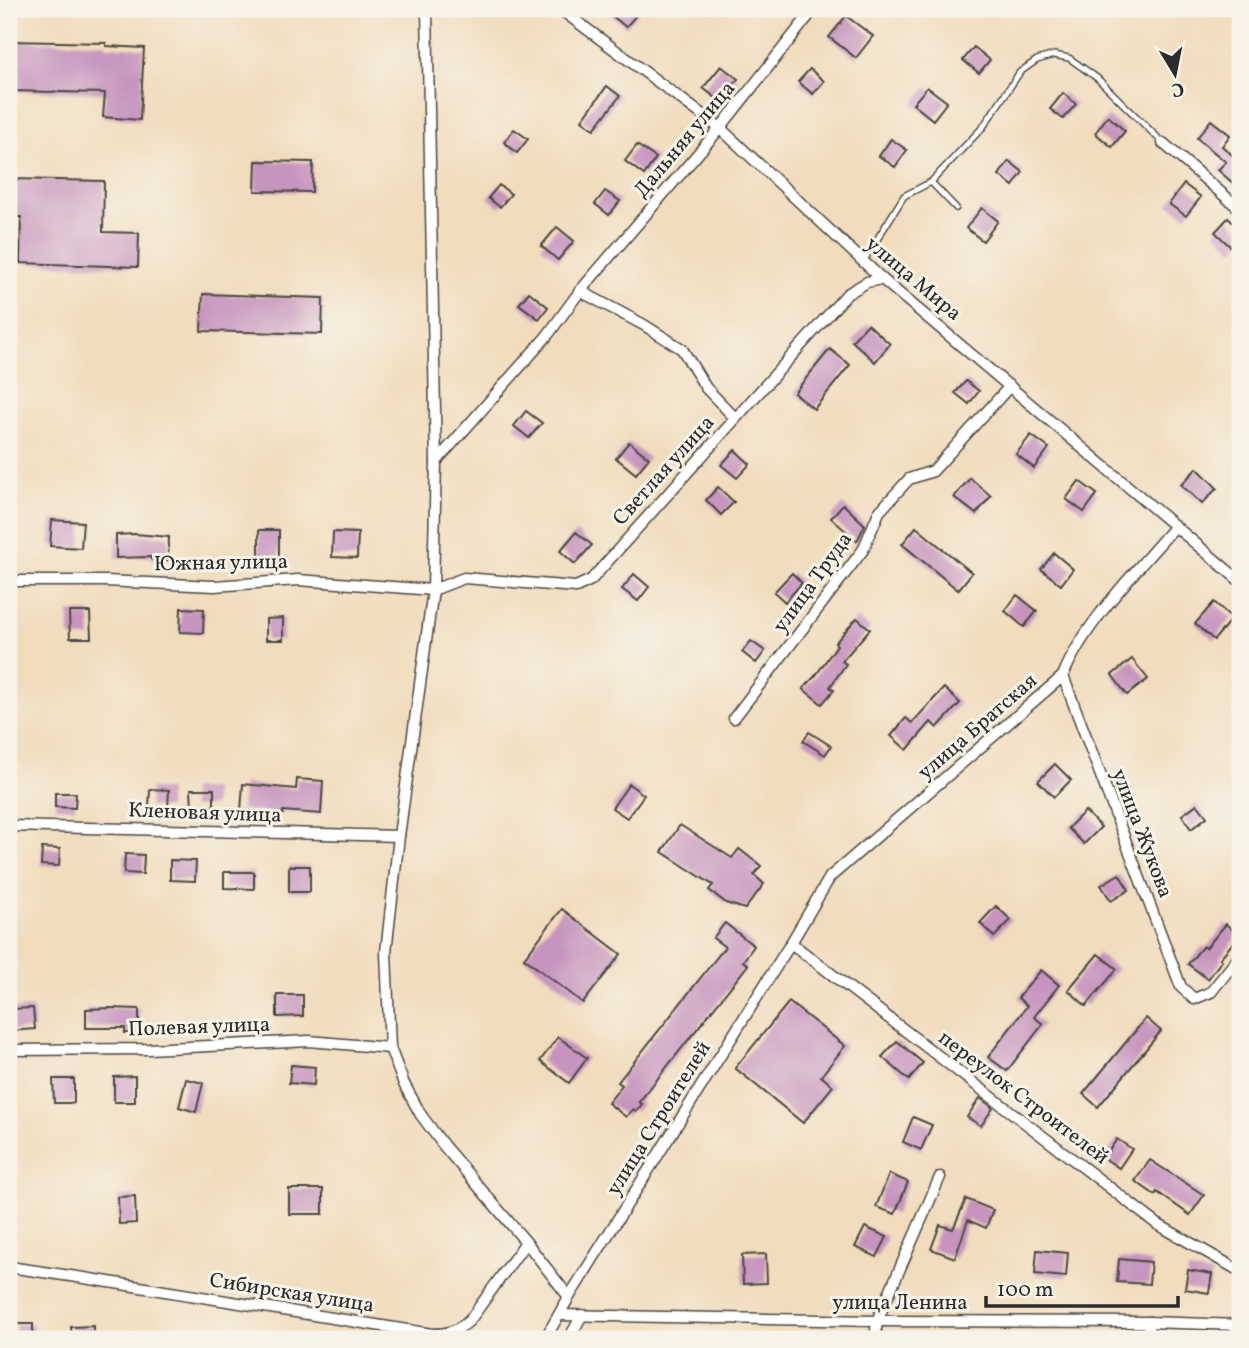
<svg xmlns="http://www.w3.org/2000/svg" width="1249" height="1348" font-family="Vollkorn,serif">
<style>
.building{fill:#c694be}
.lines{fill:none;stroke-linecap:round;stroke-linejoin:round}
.service-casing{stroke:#494641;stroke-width:8}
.minor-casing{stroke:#494641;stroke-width:13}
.service{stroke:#fff;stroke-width:5}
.minor{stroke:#fff;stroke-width:10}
.labels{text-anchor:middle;stroke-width:6;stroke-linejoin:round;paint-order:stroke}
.street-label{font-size:21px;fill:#2b2b2b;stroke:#f7f3e8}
</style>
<rect width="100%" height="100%" fill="#f7f3e8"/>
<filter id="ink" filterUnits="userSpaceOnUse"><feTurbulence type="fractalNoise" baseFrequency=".0143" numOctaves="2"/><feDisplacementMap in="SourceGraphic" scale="14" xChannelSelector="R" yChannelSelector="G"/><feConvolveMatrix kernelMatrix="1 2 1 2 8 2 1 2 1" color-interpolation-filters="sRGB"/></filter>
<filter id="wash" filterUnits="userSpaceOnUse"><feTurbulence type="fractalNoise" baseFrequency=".00686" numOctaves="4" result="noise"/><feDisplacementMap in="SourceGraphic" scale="28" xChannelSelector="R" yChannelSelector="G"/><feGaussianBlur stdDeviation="1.57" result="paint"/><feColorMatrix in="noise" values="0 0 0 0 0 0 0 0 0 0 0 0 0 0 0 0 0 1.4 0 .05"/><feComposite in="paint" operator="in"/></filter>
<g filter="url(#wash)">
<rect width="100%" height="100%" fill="#f1dcbc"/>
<g id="blocks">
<g class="building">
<polygon points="617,9 641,9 626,27 611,15"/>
<polygon points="846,16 873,36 856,58 829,37"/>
<polygon points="9,41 106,43 106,46 144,48 140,120 103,117 105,93 9,91"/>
<polygon points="974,47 990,60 979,73 963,60"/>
<polygon points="721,66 738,79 720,101 703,88"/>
<polygon points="810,69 824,81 813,94 798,82"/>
<polygon points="607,86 620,96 594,129 582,120"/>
<polygon points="927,87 947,102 933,120 913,104"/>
<polygon points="1063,93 1076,104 1063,119 1050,109"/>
<polygon points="1108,116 1125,131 1112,147 1095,133"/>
<polygon points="1211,120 1230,135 1222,146 1240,162 1240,179 1235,185 1218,170 1226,162 1197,138"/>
<polygon points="514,129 528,139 517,153 504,142"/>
<polygon points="891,139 907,150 895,167 879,156"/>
<polygon points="637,145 656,158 644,175 625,161"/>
<polygon points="256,161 313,162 312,192 255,191"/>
<polygon points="1009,161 1023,172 1013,186 999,175"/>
<polygon points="9,179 104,181 103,232 139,233 138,267 20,263 21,217 9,217"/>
<polygon points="1184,184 1201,197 1186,216 1169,204"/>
<polygon points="499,185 511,194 500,207 488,198"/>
<polygon points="605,191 620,201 609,215 595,204"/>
<polygon points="982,208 998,221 983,241 966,228"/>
<polygon points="1228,218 1240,229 1240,243 1234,250 1215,232"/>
<polygon points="557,227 574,241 558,260 541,246"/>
<polygon points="529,292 548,307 539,319 519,304"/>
<polygon points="203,294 323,298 322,334 201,331"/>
<polygon points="868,324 890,344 875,362 852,341"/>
<polygon points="830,349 850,365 814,409 794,393"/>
<polygon points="966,381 979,391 969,404 955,393"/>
<polygon points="526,411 542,423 529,438 514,426"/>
<polygon points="1031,435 1049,448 1034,468 1016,454"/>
<polygon points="629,442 649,458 636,474 616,458"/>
<polygon points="735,450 750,464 737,478 721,465"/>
<polygon points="1197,468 1217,488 1202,504 1181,485"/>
<polygon points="970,478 991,496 976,514 954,497"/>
<polygon points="1079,481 1097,494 1084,512 1066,499"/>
<polygon points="718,487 734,502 721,515 706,500"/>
<polygon points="843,504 865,525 857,541 831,518"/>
<polygon points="52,520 83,522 81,548 50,546"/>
<polygon points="916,527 972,573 958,590 902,544"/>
<rect x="259" y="530" width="20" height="28"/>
<polygon points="333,532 358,533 357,558 332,557"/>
<polygon points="576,532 592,545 575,564 560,551"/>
<polygon points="135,534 169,537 168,560 151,559 151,557 116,558 116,535"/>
<polygon points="1054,553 1073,569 1061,585 1041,569"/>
<polygon points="792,573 802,583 785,602 774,592"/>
<polygon points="634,574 649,587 638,601 622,589"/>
<polygon points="1017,595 1037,611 1024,627 1005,611"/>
<polygon points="1214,602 1232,618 1214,640 1195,624"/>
<polygon points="181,608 204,609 203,633 180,632"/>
<polygon points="69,612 90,612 91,638 70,638"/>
<polygon points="283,618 283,640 266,640 266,619"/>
<polygon points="857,618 870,629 842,661 846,664 830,687 834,690 822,704 803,689 816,675 837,645 835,643"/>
<polygon points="751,641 765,651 756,663 742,652"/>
<polygon points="1132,659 1148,679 1127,695 1112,675"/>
<polygon points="944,688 960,703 937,728 931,722 907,750 891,736 906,718 912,723"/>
<polygon points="809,732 831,746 825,755 803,741"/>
<polygon points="1055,764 1071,780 1054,797 1038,781"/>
<polygon points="297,779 323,781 321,814 283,811 283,814 241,810 243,784 296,789"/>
<polygon points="629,784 644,795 627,818 612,808"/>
<polygon points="150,789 169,790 168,808 149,807"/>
<polygon points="191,789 214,789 214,806 192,807"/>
<polygon points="55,793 76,793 75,808 55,807"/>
<polygon points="1197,804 1207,817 1191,829 1182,815"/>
<polygon points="1085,811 1101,827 1084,844 1068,828"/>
<polygon points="680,825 732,858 739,849 761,866 754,875 764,884 745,909 726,903 709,890 713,885 662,852"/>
<polygon points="42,848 60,849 59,866 41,865"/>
<polygon points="125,854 144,855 143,874 124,873"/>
<polygon points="170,860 196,861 195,881 170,880"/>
<rect x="289" y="866" width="21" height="26"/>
<polygon points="224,872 254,872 254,889 224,888"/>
<polygon points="1119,874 1129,890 1111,901 1101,885"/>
<polygon points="996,906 1011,920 994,937 980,923"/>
<polygon points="562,909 621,954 583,1003 524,958"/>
<polygon points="725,923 754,946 743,961 748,965 639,1102 642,1104 636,1112 633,1109 626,1117 608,1103 622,1085 618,1082 725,947 713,938"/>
<polygon points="1226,924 1239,936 1220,958 1222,960 1208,979 1188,964 1203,946 1206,948"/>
<polygon points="1098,954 1117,969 1086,1006 1068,990"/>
<polygon points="1041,970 1059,985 1034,1017 1043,1024 1007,1071 988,1057 1027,1006 1018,998"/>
<polygon points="277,995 303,995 303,1016 277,1017"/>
<polygon points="789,1002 845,1046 821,1076 833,1086 803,1123 735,1068"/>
<polygon points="33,1008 35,1029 11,1031 10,1009"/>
<polygon points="110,1008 139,1009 139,1033 125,1033 125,1028 86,1028 86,1009"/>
<polygon points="1146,1018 1161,1031 1098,1107 1083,1094"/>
<polygon points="558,1037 587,1058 569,1083 540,1061"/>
<polygon points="897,1041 923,1063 909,1080 882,1057"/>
<polygon points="291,1065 315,1067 314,1085 289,1083"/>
<polygon points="135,1076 135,1102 114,1102 114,1077"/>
<polygon points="53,1079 74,1079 74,1103 54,1103"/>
<polygon points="186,1079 203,1083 196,1112 179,1107"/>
<polygon points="980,1098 993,1108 981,1126 967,1117"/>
<polygon points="913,1117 932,1125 921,1150 903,1142"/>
<polygon points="1117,1139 1132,1149 1119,1168 1104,1158"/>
<polygon points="1150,1160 1204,1195 1190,1215 1157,1192 1155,1195 1135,1181"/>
<polygon points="889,1174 908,1182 895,1214 876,1207"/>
<rect x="289" y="1189" width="34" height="25"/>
<polygon points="135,1196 136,1223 119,1224 118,1197"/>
<polygon points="966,1199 993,1210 986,1228 968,1220 955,1258 931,1249 940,1225 953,1229"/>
<polygon points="865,1227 887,1237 877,1257 855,1247"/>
<polygon points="1037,1250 1068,1253 1066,1277 1035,1274"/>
<polygon points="766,1254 767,1283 743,1284 742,1255"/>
<polygon points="1119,1259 1151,1262 1149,1284 1117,1282"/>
<polygon points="1188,1270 1212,1274 1209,1293 1185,1289"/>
<rect x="16" y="1324" width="17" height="15"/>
<polygon points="93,1326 93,1339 72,1339 71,1327"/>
</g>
</g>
</g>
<g filter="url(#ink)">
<use href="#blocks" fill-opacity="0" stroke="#494641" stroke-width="2"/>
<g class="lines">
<g class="service-casing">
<g id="service">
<polyline points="931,182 983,127 1020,72 1037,60 1054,55 1069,58 1097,78 1163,143"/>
<polyline points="863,262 904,196 931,182 956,208"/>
</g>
</g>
<g class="minor-casing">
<g id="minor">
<polyline points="427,9 436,462 433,590 399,836 386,952 390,1048 404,1084 421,1115 444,1146 526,1242 569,1297"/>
<polyline points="560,9 720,128 882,279 1240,581"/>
<polyline points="1163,143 1240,209"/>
<polyline points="580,291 720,128 814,9"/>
<polyline points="436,462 547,336 580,291 644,325 682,349 706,388 735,418"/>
<polyline points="9,581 105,581 214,586 298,580 433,590 464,578 576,587 591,580 847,294 867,282 882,279"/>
<polyline points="1063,676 1181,987 1194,999 1211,992 1240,956"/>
<polyline points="734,718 863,550 879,512 909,479 933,471 1010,386"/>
<polyline points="9,826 399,836"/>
<polyline points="791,943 1157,1224 1240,1271"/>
<polyline points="9,1050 148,1049 309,1041 390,1048"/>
<path d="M 9,1267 L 84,1278 L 432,1334 C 448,1334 458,1331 470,1320 L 526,1242"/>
<polyline points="559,1315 877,1321 1149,1322 1240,1325"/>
<path d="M 545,1339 L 569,1297 L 791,943 L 830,877 L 1063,676 C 1084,623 1138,570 1175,526"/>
<polyline points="569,1339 582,1315"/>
<polyline points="875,1339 877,1321 940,1177"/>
<polyline points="1147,1339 1149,1322"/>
</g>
</g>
<use href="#service" class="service"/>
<use href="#minor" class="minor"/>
</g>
</g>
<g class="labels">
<g class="street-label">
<text transform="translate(684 139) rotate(-50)" y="7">Дальняя улица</text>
<text transform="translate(914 278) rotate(40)" y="7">улица Мира</text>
<text transform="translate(663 470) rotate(-48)" y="7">Светлая улица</text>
<text transform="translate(221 562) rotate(-1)" y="7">Южная улица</text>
<text transform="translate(812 582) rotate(-54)" y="7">улица Труда</text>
<text transform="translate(977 726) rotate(-41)" y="7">улица Братская</text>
<text transform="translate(205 812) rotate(2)" y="7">Кленовая улица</text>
<text transform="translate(1143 833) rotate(69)" y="7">улица Жукова</text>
<text transform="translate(199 1026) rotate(-2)" y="7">Полевая улица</text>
<text transform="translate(1024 1097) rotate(37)" y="7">переулок Строителей</text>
<text transform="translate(658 1118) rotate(-58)" y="7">улица Строителей</text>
<text transform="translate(292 1292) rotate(9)" y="7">Сибирская улица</text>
<text x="900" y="1309">улица Ленина</text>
</g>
</g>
<rect width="1249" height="1348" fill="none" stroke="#f7f3e8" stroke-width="35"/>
<g transform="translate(1175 74) rotate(170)" stroke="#f7f3e8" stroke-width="5" paint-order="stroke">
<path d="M0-5L12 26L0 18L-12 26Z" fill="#2b2b2b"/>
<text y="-10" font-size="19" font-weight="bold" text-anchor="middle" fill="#2b2b2b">С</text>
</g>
<path d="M986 1296v10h192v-10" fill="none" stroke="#2b2b2b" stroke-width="3.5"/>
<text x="997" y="1296" font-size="21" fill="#2b2b2b" stroke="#f7f3e8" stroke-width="5" paint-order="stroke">100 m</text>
</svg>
